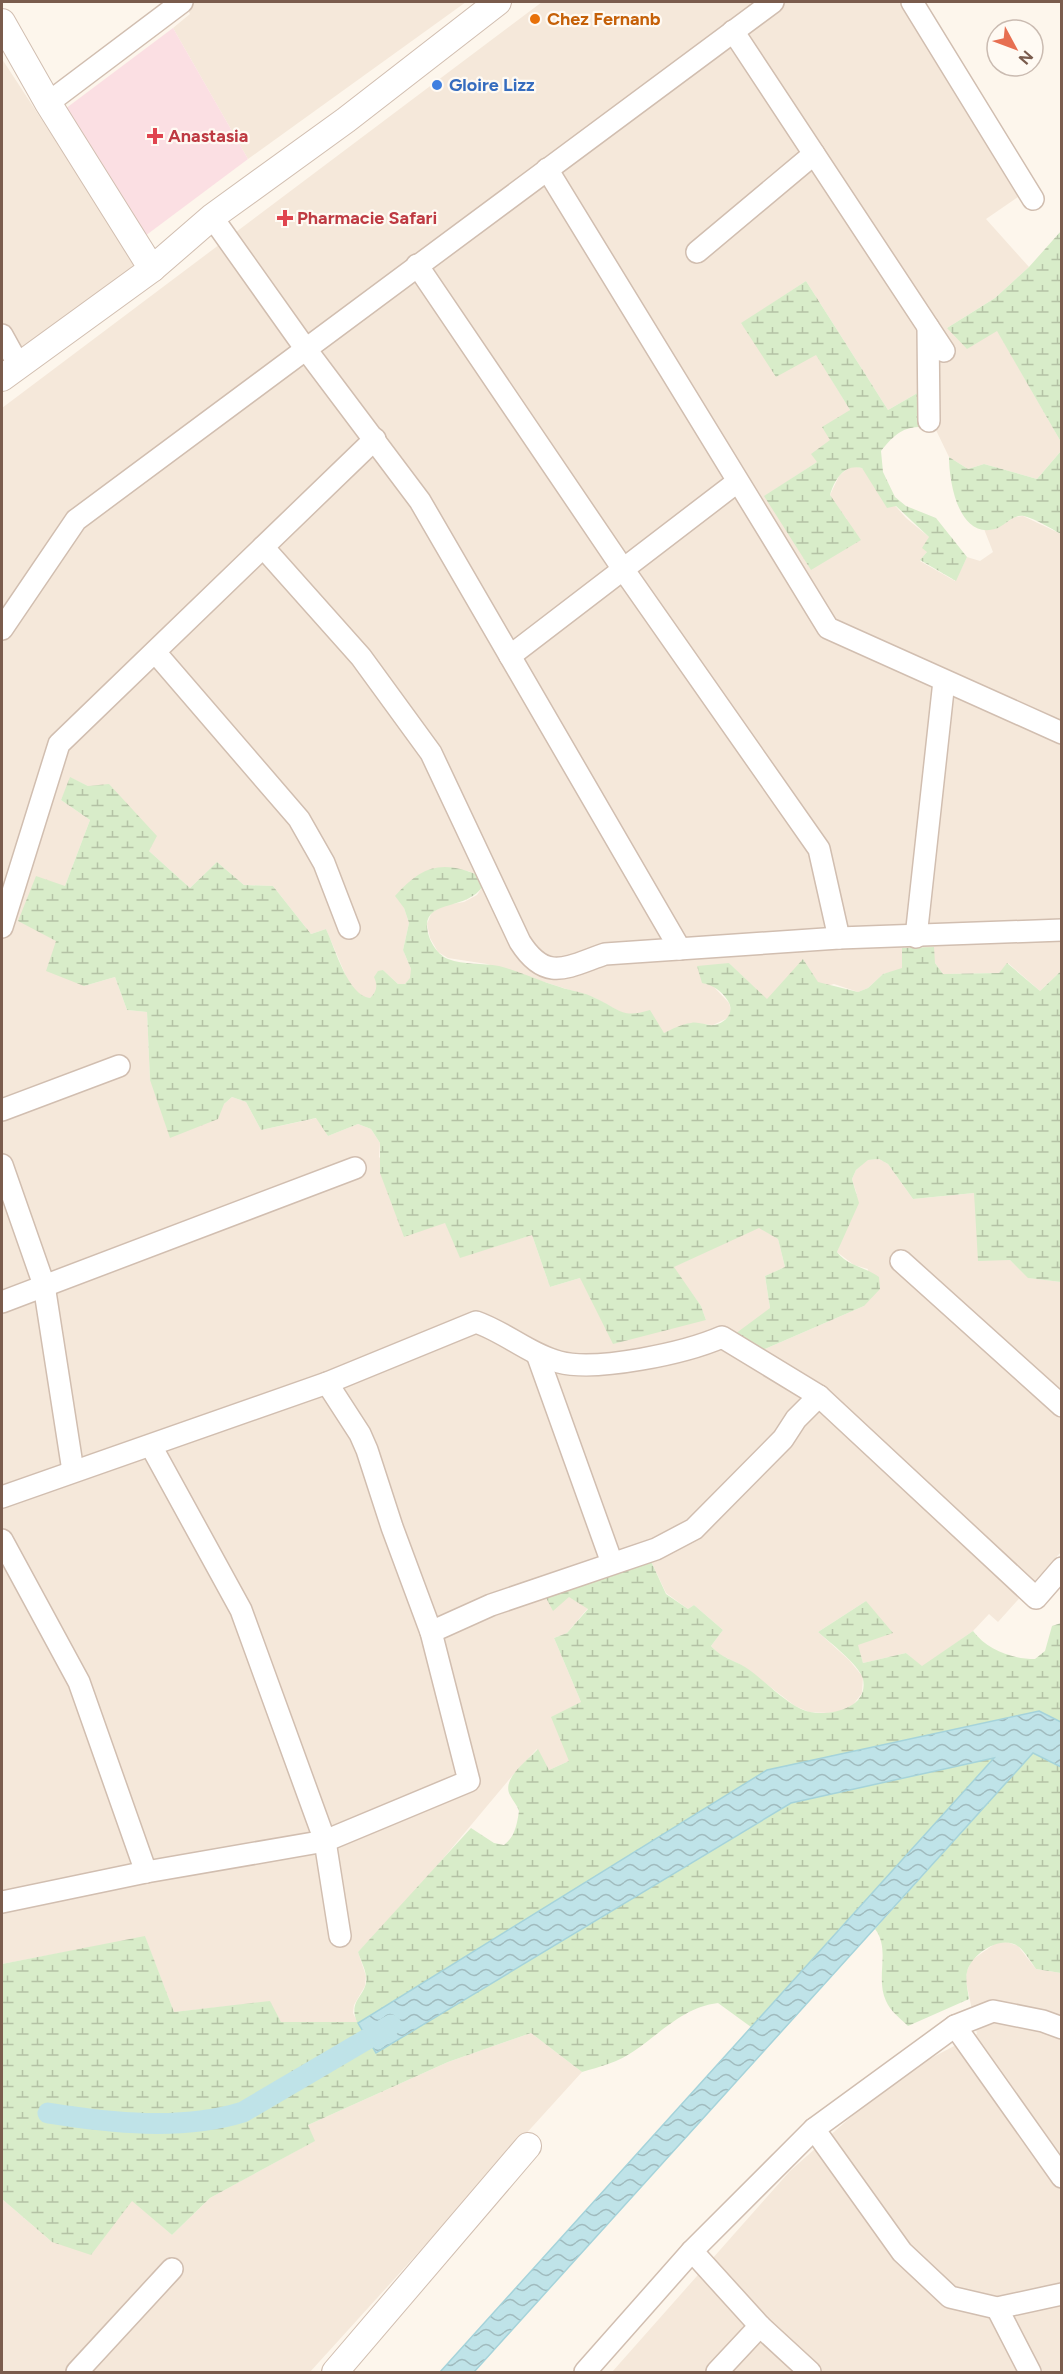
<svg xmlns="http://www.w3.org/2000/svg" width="1063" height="2374" font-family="Figtree,sans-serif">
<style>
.residential{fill:#f5e8da}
.medical{fill:#fbdfe3}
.wetland{fill:url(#wetland-marsh)}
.water{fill:url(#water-waves);stroke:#a5d3da;stroke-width:1.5}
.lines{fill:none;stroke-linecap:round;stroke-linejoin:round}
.canal{stroke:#bfe3e8;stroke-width:21}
.minor-casing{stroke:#d1beb0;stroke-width:24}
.tertiary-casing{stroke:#d1beb0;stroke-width:28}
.minor{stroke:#fff;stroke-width:21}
.tertiary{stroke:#fff;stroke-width:26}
.food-dot{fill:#e8710a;stroke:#fffaf3;stroke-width:2}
.shop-dot{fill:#3f7fe0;stroke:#fffaf3;stroke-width:2}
.health-dot{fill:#e0444e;stroke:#fffaf3;stroke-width:2}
.labels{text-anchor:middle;stroke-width:4.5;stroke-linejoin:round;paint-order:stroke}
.food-label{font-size:18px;font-weight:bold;fill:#c56008;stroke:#fffaf3;text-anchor:start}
.shop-label{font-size:18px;font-weight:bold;fill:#366cbe;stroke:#fffaf3;text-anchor:start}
.health-label{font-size:18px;font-weight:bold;fill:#be3a42;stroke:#fffaf3;text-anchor:start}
</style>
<defs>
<pattern id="wetland-marsh" width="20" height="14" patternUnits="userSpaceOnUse" patternTransform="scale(1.5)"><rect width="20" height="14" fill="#d8ecc9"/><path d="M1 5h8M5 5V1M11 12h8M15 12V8" fill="none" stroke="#b4c2a5"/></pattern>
<pattern id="water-waves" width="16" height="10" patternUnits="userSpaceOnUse" patternTransform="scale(1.5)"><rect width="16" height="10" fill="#bfe3e8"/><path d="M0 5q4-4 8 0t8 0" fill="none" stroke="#a0bbbe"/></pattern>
</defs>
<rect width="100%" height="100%" fill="#fdf6ec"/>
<g class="residential">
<polygon points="184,2 466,2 248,159 173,28 190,14"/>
<polygon points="542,2 899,2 1018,197 986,219 1029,267 995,298 947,328 997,330 1061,442 1061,451 1037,479 984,464 968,469 949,457 935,428 940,380 888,410 806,281 741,324 816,354 850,410 817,462 765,496 847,519 838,510 830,495 839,476 846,470 853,466 862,468 906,518 929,537 927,552 920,561 955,581 967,557 980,561 993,552 984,529 995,529 1015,517 1023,516 1061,534 1061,971 1040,991 1008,963 999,973 943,974 935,963 902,948 903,969 883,974 868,988 858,992 834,984 767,1000 729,963 712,985 729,1003 731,1011 728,1018 713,1025 691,1023 664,1033 635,1015 624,1014 595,998 487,964 448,958 438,952 430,938 427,924 431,914 439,906 464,902 477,895 483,886 469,871 457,870 404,908 409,923 403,950 411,969 411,978 405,984 398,984 383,970 376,992 370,998 362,997 351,988 326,929 311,934 273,886 244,885 217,862 190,888 149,851 88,786 71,778 61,800 90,820 65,886 56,941 84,986 115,977 127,1010 147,1012 150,1080 224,1104 232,1097 246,1102 261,1130 317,1118 328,1136 358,1124 371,1129 380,1143 379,1157 445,1222 460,1257 532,1235 550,1287 580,1278 706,1320 701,1306 673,1267 759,1227 778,1239 785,1267 765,1276 770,1308 758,1352 864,1306 868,1269 854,1265 837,1252 857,1195 852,1179 856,1170 867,1160 879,1159 888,1164 913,1199 974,1193 1002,1260 1010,1260 1029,1278 1061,1282 1061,1552 998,1622 989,1614 973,1631 922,1667 906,1653 863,1663 857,1645 866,1601 818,1632 849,1660 863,1677 862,1693 853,1705 839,1712 827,1713 809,1712 795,1706 743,1666 719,1654 711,1646 723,1630 694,1605 688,1609 666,1593 650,1559 569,1596 588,1608 567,1633 554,1638 581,1702 569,1761 549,1770 537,1749 513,1775 416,1891 358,1952 366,1976 365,1986 354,2005 353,2013 358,2023 281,2022 269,2002 174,2012 145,1937 2,1964 2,408"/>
<polygon points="2,59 140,270 2,367"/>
<polygon points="1007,1942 1018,1946 1036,1969 1061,1973 1061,2372 612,2372 790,2171 897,2076 977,2034 966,1981 967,1971 972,1960 996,1943"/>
<polygon points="531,2033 582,2072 310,2372 2,2372 2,2199 52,2242 132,2200 172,2235 210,2198 314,2141 308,2125 448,2062"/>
</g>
<polygon class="medical" points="173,28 248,159 141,239 61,112"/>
<g class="wetland">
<polygon points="1061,231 1061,442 997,331 967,349 947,328 995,298 1029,267"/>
<path d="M 806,281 L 888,410 L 940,380 L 940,422 L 935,428 C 907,425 899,429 881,451 L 883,472 L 895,497 L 906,506 L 936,518 L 967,557 L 956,581 L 920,560 L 927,552 L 922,548 L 929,537 L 896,506 L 887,508 L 862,468 C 844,464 835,479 830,495 L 861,540 L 811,570 L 764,496 L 817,462 L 811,454 L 830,440 L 822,427 L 850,410 L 816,355 L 776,377 L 741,323 Z"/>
<path d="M 1061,451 L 1061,534 C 1050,528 1036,519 1024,516 C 1012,514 1005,526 995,529 C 958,539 949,481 949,457 L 968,469 L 984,464 L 1037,479 Z"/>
<path d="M 70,777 L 88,786 L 109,784 L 157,836 L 149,851 L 190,888 L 217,862 L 244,885 L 273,886 L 311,934 L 326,929 C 335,948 348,996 370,998 C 377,991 378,986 374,977 L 378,971 L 383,970 L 398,984 L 405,984 L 410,978 L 411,969 L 403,950 L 409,923 L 404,908 L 395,896 C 421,866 442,859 480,876 L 483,886 C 468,910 427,900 427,925 C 427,938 436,954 448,959 C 464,965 482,963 499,966 C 519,971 539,981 560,987 C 571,991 584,992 595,998 C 620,1009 621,1019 650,1010 L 664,1033 C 672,1029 682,1024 691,1023 C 698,1021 707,1026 714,1025 C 726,1023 735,1012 728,1001 C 722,991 713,985 702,983 L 697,966 L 729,963 L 767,999 L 803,959 L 818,982 L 858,992 L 868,988 L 883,974 L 902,968 L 902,948 L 934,947 L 935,963 L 943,974 L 999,973 L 1007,963 L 1040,991 L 1061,971 L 1061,1282 L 1028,1278 L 1010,1260 L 978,1261 L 974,1193 L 913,1199 L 888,1164 L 879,1159 L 868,1160 L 856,1170 L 852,1179 L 859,1203 L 837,1252 C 847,1266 866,1267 879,1277 L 880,1289 L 864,1306 L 758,1352 L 735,1334 L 770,1308 L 765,1276 L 785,1267 L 778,1239 L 759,1228 L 674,1267 L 701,1306 L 706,1320 L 613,1344 L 580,1278 L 550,1287 L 532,1235 L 460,1258 L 445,1223 L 404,1237 L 380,1173 L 380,1143 L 371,1129 L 358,1124 L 328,1136 L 316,1118 L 261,1130 L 246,1102 L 232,1097 L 224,1104 L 218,1119 L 170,1138 L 150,1080 L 147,1012 L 127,1010 L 115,977 L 84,986 L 46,971 L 56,941 L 18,921 L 36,876 L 65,886 L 90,820 L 61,800 Z"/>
<path d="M 650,1559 L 666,1594 L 688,1609 L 694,1605 L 723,1630 L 711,1646 C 723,1659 732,1659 745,1667 C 764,1679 789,1708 810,1712 C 831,1716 869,1708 863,1679 C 859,1664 829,1642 818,1632 L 866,1601 L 893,1633 L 858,1645 L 863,1663 L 906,1653 L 922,1666 L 973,1631 C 987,1650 1012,1659 1035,1659 L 1045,1651 L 1052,1626 L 1061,1623 L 1061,1722 L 1039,1711 L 767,1770 L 358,2023 L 376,2053 L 791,1803 L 995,1757 L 751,2027 L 718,2003 C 684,2007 662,2032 634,2051 C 619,2062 599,2067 582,2072 L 531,2033 L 448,2062 L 308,2125 L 315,2141 L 210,2198 L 172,2235 L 132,2201 L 91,2255 L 52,2242 L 2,2199 L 2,1964 L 145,1936 L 174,2012 L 270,2001 L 281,2022 L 357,2022 C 347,1999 369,1995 366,1976 C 365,1968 360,1959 358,1952 L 471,1828 L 494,1843 L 504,1845 C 515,1837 517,1824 519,1811 C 517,1805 513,1801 510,1795 C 501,1779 528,1760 538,1749 L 549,1770 L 569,1761 L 551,1717 L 581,1702 L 554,1638 L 567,1633 L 588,1609 L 569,1597 L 553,1611 L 543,1592 Z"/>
<path d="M 1033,1753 L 1061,1767 L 1061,1973 L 1036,1969 C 1031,1962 1025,1952 1019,1947 C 1002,1933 971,1954 967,1972 C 965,1980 968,1991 969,1999 L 908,2026 C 900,2018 890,2011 886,2001 C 875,1977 891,1950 875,1929 Z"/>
</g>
<polygon class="water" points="1039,1711 1061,1722 1061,1767 1033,1753 474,2372 440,2372 994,1758 791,1803 376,2053 358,2023 767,1770"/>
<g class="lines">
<path class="canal" d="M 48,2113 C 110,2123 182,2131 243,2112 L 391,2025"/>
<g class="minor-casing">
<g id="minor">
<polyline points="912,2 1033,199"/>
<polyline points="733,31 944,351"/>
<polyline points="48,103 182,2"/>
<polyline points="547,169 828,628 1062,733"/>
<polyline points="212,217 305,348 420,501 680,949"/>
<polyline points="697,252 814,154"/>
<polyline points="417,265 623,569 819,849 839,938"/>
<polyline points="928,327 929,421"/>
<polyline points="2,335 18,364"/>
<path d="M 263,547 L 361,657 L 431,753 L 520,942 C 546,983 567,967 605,954 L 839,938 L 1062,930"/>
<polyline points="2,629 76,520 773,2"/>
<polyline points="155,652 299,819 324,863 349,928"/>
<polyline points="510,656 737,482"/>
<polyline points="2,927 59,744 375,439"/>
<polyline points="916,937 944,681"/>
<polyline points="2,1110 119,1066"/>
<polyline points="2,1165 44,1285 73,1471"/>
<polyline points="901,1261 1062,1406"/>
<polyline points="2,1302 355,1168"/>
<polyline points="537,1354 612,1563"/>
<polyline points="151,1446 241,1610 325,1841 340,1936"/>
<path d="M 2,1497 L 327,1383 L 476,1322 C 505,1332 529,1354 559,1362 C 597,1372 685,1353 722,1337 L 819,1396 L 1036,1598 L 1062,1568"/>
<polyline points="2,1540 79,1682 146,1872"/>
<polyline points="431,1632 491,1605 656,1549 694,1529 783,1439 796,1419 819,1396"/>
<polyline points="2,1902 146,1872 325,1841 469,1781 431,1632 392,1527 367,1450 360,1434 327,1383"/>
<polyline points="955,2026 1062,2177"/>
<polyline points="814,2129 902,2252 950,2297 997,2308 1062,2294"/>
<polyline points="692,2251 760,2326 810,2372"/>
<polyline points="997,2308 1030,2372"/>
<polyline points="77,2372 172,2269"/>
<polyline points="585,2372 692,2251 814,2129 955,2026 993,2011 1043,2021 1062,2028"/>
<polyline points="717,2372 760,2326"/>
</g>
</g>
<g class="tertiary-casing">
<g id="tertiary">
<polyline points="2,22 48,103 152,269"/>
<polyline points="2,378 152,269 212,217 346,120 498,2"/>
<polyline points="335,2372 528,2146"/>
</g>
</g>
<use href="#minor" class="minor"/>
<use href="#tertiary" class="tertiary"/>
</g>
<circle class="food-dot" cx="535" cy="19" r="6"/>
<circle class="shop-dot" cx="437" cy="85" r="6"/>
<g class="health-dot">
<path d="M152 127h6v6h6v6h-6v6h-6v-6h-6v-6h6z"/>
<path d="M282 209h6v6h6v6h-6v6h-6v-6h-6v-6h6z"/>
</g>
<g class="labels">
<g class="food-label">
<text x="547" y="25">Chez Fernanb</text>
</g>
<g class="shop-label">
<text x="449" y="91">Gloire Lizz</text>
</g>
<g class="health-label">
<text x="168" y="142">Anastasia</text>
<text x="297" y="224">Pharmacie Safari</text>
</g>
</g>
<rect width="1063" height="2374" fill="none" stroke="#7a5c4d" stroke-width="6"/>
<g transform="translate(1015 48) rotate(131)"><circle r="28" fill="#fffaf3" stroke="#cabbb1" stroke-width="1.5"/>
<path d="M0-4.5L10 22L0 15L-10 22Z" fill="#e76f51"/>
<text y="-9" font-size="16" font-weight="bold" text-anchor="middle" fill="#7a5c4d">N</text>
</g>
</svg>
